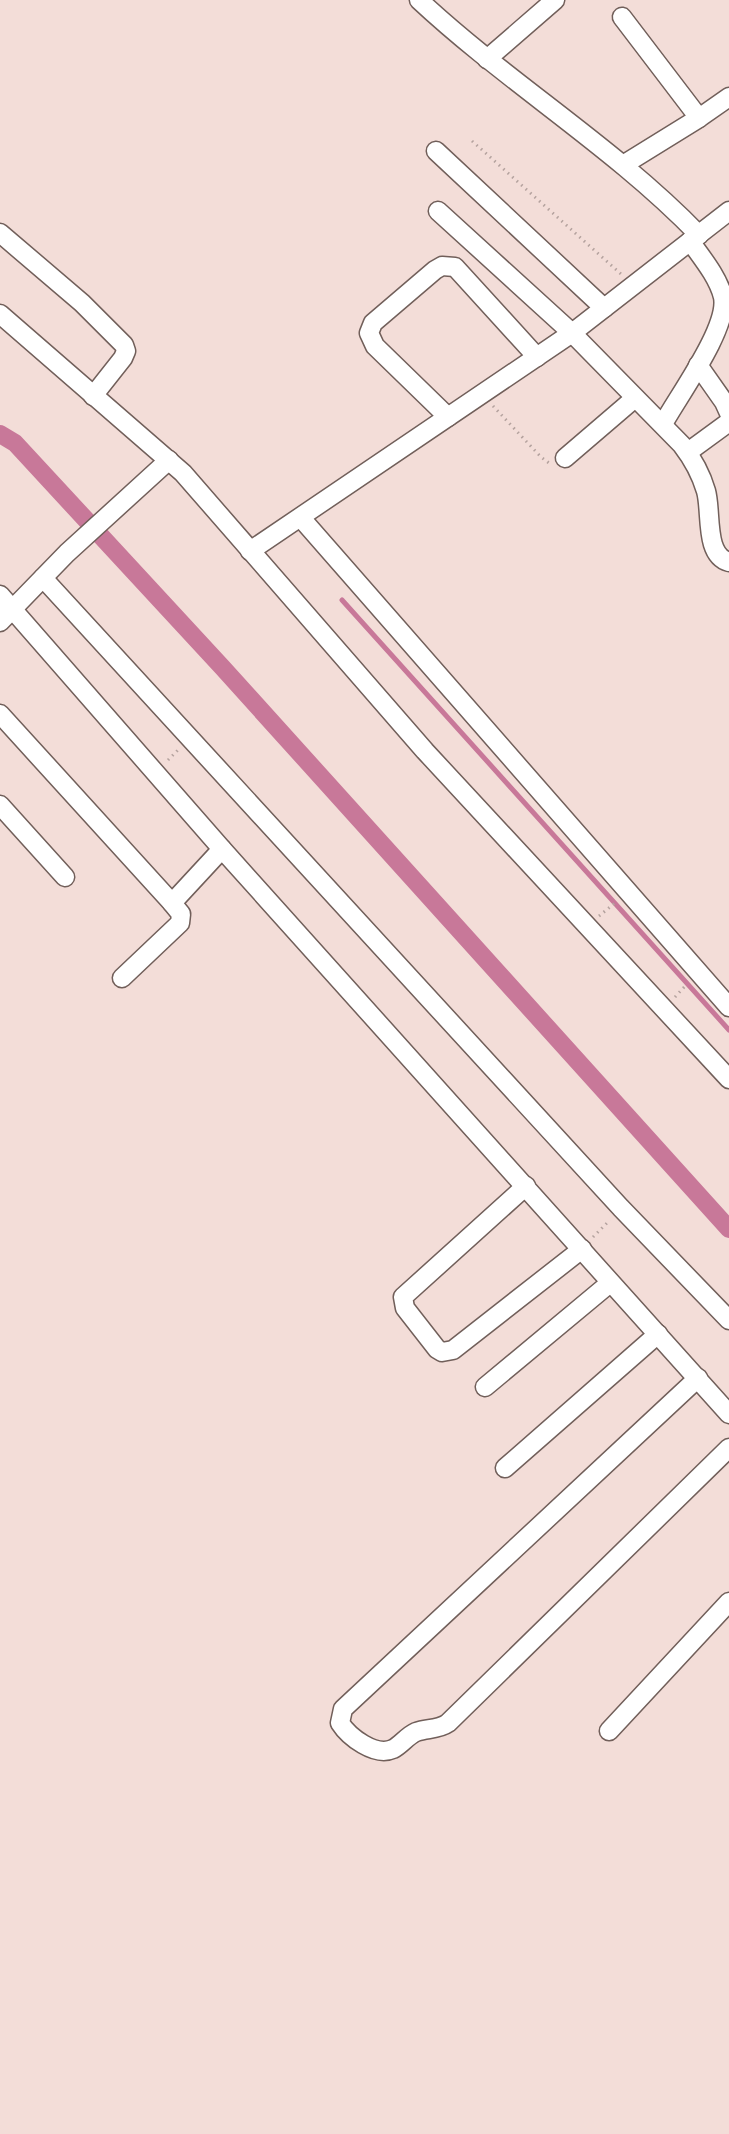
<svg xmlns="http://www.w3.org/2000/svg" width="729" height="2134" font-family="'Public Sans',sans-serif">
<style>
.lines{fill:none;stroke-linecap:round;stroke-linejoin:round}
.stream{stroke:#c87899;stroke-width:5}
.canal{stroke:#c87899;stroke-width:18}
.minor-casing{stroke:#715f5a;stroke-width:21}
.path{stroke:#b4a29e;stroke-width:3;stroke-dasharray:1.5 4.5;stroke-linecap:butt}
.minor{stroke:#fff;stroke-width:18}
</style>
<rect width="100%" height="100%" fill="#f3ddd8"/>
<g class="lines">
<polyline class="stream" points="342,600 729,1030"/>
<polyline class="canal" points="0,434 15,443 222,667 729,1229"/>
<g class="minor-casing">
<g id="minor">
<path d="M 419,0 C 508,83 614,147 699,235"/>
<polyline points="622,17 699,118 623,165"/>
<polyline points="487,59 555,0"/>
<polyline points="699,118 729,97"/>
<polyline points="436,151 604,308"/>
<path d="M 438,211 L 572,333 L 682,445 C 692,458 701,474 706,491 C 712,512 704,555 729,562"/>
<polyline points="0,233 82,303 124,345 126,351 123,358 93,396"/>
<polyline points="0,314 183,473 425,751 729,1079"/>
<polyline points="698,365 724,402 729,413"/>
<polyline points="448,417 375,346 369,333 373,323 435,270 442,266 455,267 537,357"/>
<path d="M 663,424 C 679,395 729,327 723,297 C 718,277 702,258 690,241"/>
<polyline points="688,452 729,422"/>
<polyline points="565,458 635,398"/>
<polyline points="301,518 729,1007"/>
<polyline points="250,551 572,333 729,211"/>
<polyline points="43,578 621,1208 729,1320"/>
<polyline points="0,595 222,849 729,1414"/>
<polyline points="0,622 67,553 169,460"/>
<polyline points="0,714 172,903 222,849"/>
<polyline points="0,805 65,877"/>
<polyline points="122,978 180,923 181,914 172,903"/>
<polyline points="526,1186 403,1297 405,1308 437,1349 442,1352 453,1350 582,1249"/>
<path d="M 698,1378 L 343,1709 L 340,1723 C 349,1737 375,1757 393,1749 C 401,1745 407,1736 416,1732 C 427,1728 438,1730 448,1723 L 729,1448"/>
<polyline points="485,1387 610,1283"/>
<polyline points="505,1468 658,1334"/>
<polyline points="609,1731 729,1602"/>
</g>
</g>
<g class="path">
<polyline points="472,141 621,274"/>
<polyline points="493,406 541,457 549,463"/>
<polyline points="168,760 178,750"/>
<polyline points="599,916 615,903"/>
<polyline points="675,997 687,984"/>
<polyline points="593,1237 610,1220"/>
</g>
<use href="#minor" class="minor"/>
</g>
</svg>
